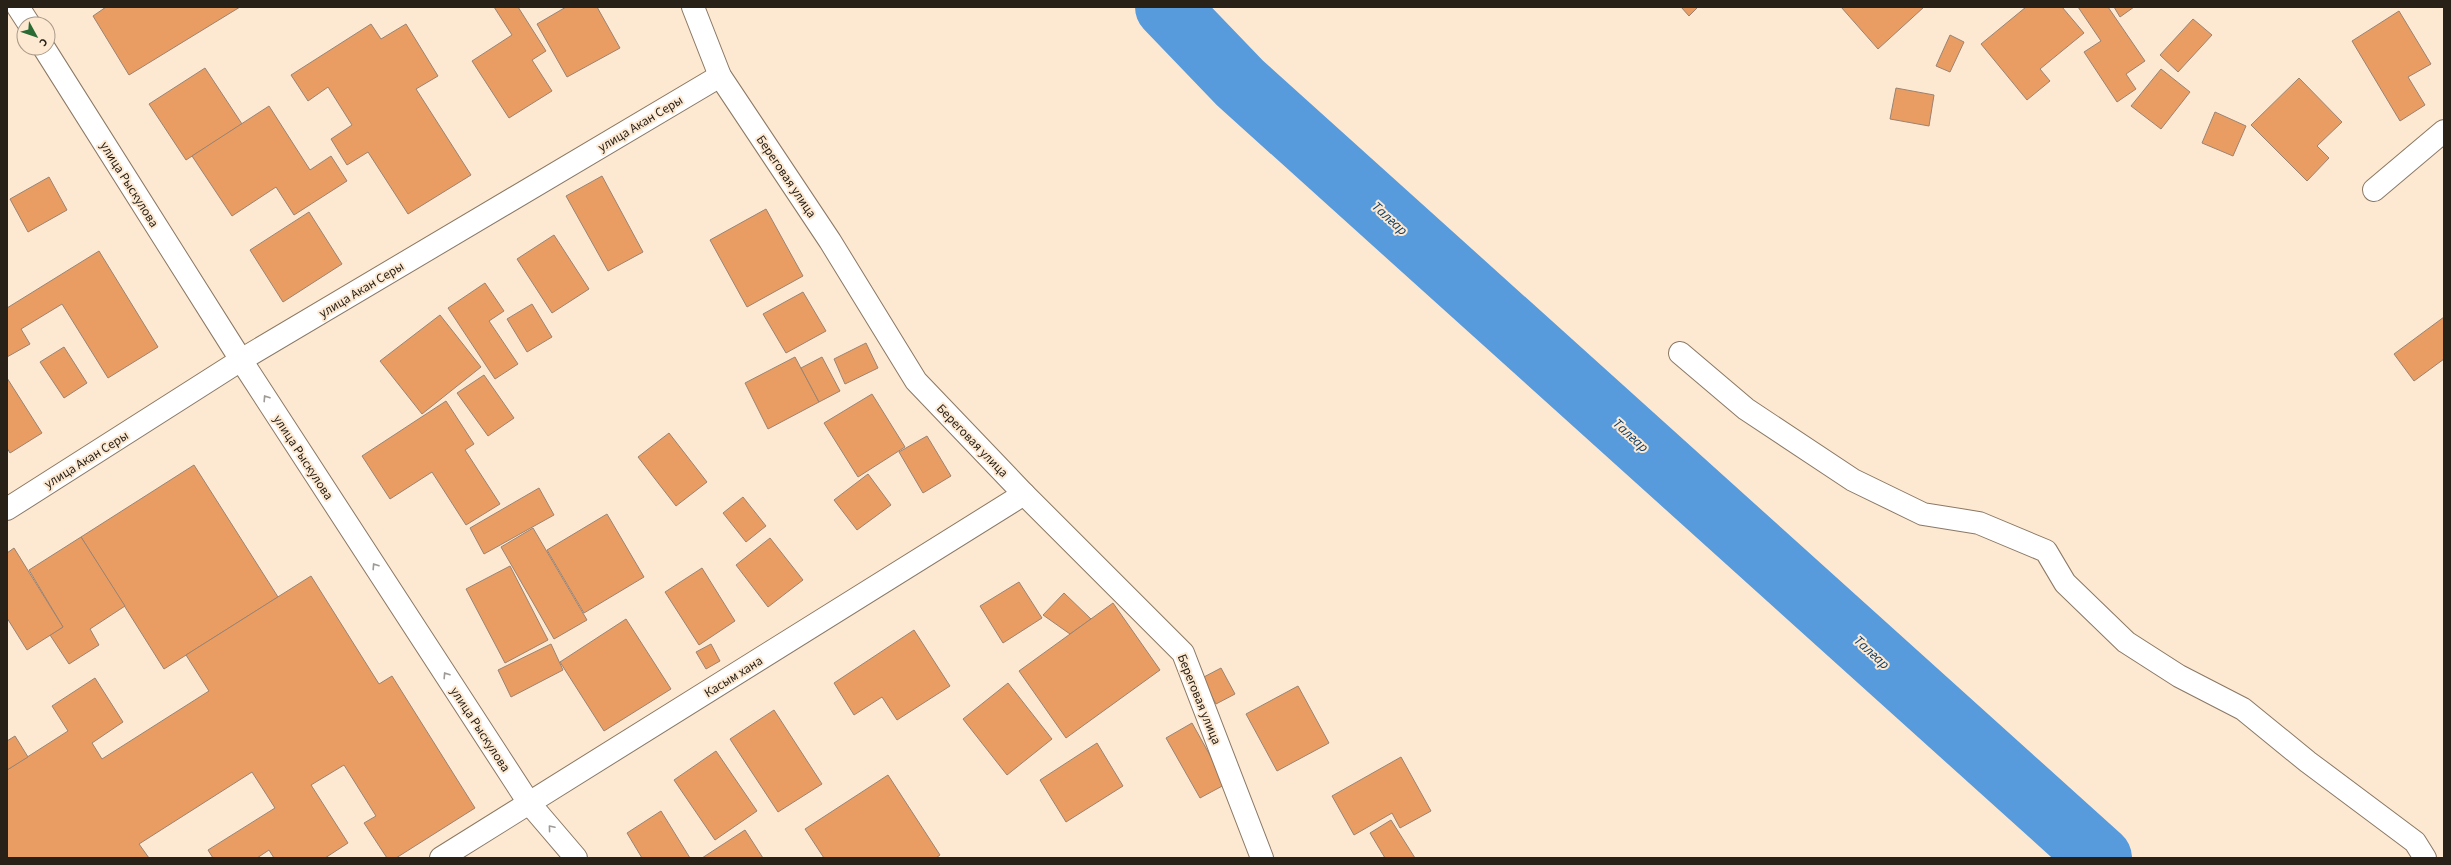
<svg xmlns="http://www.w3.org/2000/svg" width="2451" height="865" font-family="'Source Sans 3',sans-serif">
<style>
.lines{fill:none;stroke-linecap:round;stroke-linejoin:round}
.river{stroke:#589bdc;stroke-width:64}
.building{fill:#ea9d62;stroke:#9a8373}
.minor-casing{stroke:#8a7864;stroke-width:24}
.major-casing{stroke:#8a7864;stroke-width:24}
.minor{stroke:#fff;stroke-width:22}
.major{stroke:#fff;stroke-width:22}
.oneway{stroke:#9e9b97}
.labels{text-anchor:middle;stroke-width:4;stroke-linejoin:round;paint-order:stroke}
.street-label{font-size:13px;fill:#282118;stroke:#fde9d2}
.water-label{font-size:14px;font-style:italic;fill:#0e3f6a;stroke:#fde9d2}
</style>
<rect width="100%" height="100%" fill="#fde9d2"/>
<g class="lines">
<polyline class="river" points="1167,7 1240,83 2100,858"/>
</g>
<g class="building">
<polygon points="106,7 240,7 129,75 93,16"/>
<polygon points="494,7 518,7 546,51 532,60 552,91 509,118 472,61 512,35"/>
<polygon points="566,7 597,7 620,48 567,77 537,24"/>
<polygon points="1681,7 1698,7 1689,16"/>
<polygon points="1841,7 1924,7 1878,49"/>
<polygon points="2026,7 2062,7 2084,33 2040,69 2050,81 2027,100 1981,44"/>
<polygon points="2078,7 2108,7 2145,61 2126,74 2136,89 2117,102 2084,52 2101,41"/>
<polygon points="2114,7 2134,7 2120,17"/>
<polygon points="2399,11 2431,64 2408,77 2425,105 2400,121 2352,41"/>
<polygon points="2193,19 2212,35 2178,72 2160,55"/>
<polygon points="371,24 381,39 406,24 438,76 416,89 471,175 408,214 368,152 347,165 331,139 352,125 328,87 308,101 291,75"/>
<polygon points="1950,35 1964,42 1950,72 1936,66"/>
<polygon points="205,68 242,124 186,160 149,104"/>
<polygon points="2161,69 2190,92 2161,129 2131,106"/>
<polygon points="2299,78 2342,122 2317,146 2329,158 2307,181 2251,125"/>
<polygon points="1896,88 1934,95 1929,126 1890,119"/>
<polygon points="269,106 310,170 331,156 347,181 294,215 276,187 232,216 192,156"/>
<polygon points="2215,112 2246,126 2233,156 2202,143"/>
<polygon points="602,176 643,252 608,271 566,196"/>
<polygon points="49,177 67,210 28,232 10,199"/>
<polygon points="766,209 803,276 747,307 710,240"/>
<polygon points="309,212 342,264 283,302 250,250"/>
<polygon points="554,235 589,289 552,313 517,259"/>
<polygon points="99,251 158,347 108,378 62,304 21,329 30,344 7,357 7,308"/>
<polygon points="485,283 504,311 489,321 518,364 495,379 448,308"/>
<polygon points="803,292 826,331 786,353 763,314"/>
<polygon points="532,304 552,337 527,352 507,319"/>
<polygon points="440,315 481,367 422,414 380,361"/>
<polygon points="2444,317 2444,359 2414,381 2394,354"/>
<polygon points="866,343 878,368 845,384 834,359"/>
<polygon points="64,347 87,383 64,398 40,362"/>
<polygon points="795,357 819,402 768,429 745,383"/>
<polygon points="822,357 840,391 819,402 801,368"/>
<polygon points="484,375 514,418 488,436 457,393"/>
<polygon points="7,378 42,433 10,453 7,448"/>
<polygon points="872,394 905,447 858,477 824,423"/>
<polygon points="446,401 474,444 465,450 500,504 466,525 432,472 390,499 362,456"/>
<polygon points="669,433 707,482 676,506 638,457"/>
<polygon points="927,436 951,476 923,493 899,452"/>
<polygon points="194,465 278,597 164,669 81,537"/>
<polygon points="868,474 891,505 857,530 834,500"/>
<polygon points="539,488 554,515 484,554 470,528"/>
<polygon points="743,497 766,526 746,542 723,513"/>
<polygon points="607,514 644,577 584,613 547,550"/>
<polygon points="533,528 587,620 554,639 501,547"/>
<polygon points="81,537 125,606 90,629 99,645 69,664 50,635 63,627 29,570"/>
<polygon points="770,538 803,580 768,607 736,565"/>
<polygon points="14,548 63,627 27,650 7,618 7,553"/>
<polygon points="510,566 548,640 505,663 466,589"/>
<polygon points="702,568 735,621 699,645 665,592"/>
<polygon points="311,576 379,684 392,676 475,808 396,858 387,858 364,823 376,816 344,765 311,785 348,843 325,858 274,858 269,850 257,858 213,858 208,850 275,808 252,772 139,844 149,858 7,858 7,770 68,731 52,706 95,678 123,722 92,743 102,759 209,691 186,655"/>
<polygon points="1019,582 1042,618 1003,643 980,606"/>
<polygon points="1064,593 1091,619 1070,634 1043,615"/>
<polygon points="1113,603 1160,670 1066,738 1019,671"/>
<polygon points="626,619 671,689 604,731 560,662"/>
<polygon points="914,630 950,686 897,720 882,697 854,715 834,683"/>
<polygon points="551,644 563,670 511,697 498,670"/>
<polygon points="711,644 720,661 706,669 696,652"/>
<polygon points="1221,668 1235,694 1216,704 1202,678"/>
<polygon points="1008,683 1052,739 1007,775 963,719"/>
<polygon points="1298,686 1329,743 1277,771 1246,714"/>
<polygon points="774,710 822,784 778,812 730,739"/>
<polygon points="1192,723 1226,784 1200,798 1166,738"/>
<polygon points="15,736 28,757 7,770 7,741"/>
<polygon points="1097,743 1123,786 1066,822 1040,780"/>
<polygon points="716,751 757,811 715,840 674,780"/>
<polygon points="1401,757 1431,811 1400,828 1392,813 1354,835 1332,796"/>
<polygon points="888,775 940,855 936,858 824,858 805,829"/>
<polygon points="661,811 690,858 642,858 627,833"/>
<polygon points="1391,820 1415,858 1385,858 1370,833"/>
<polygon points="745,830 763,858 702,858"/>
</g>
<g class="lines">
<g class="minor-casing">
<g id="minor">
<polyline points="693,7 720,76 830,241 916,381 1024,494 1183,653 1262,858"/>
<polyline points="2374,190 2444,131"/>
<polyline points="1680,353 1746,409 1853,480 1923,514 1979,523 2046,551 2065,583 2126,642 2179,676 2243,709 2308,762 2415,842 2425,858"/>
<polyline points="7,509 241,360 720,76"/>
<polyline points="441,858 1024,494"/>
</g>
</g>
<g class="major-casing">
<g id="major">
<polyline points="18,7 29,24"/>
<polyline points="44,48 241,360 529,803 576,858"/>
</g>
</g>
<use href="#minor" class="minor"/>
<use href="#major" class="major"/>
</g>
<defs><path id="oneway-chevron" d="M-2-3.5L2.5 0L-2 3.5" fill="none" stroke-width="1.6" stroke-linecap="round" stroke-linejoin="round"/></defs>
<g class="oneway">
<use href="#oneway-chevron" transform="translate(266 398) rotate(-123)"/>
<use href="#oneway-chevron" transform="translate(375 566) rotate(-123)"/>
<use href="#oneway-chevron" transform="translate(446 675) rotate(-123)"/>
<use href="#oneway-chevron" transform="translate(551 828) rotate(-130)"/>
</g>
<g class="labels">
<g class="street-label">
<text transform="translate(640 123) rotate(-31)" y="5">улица Акан Серы</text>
<text transform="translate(787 176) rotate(56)" y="5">Береговая улица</text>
<text transform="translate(130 184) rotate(58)" y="5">улица Рыскулова</text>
<text transform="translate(361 289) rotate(-31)" y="5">улица Акан Серы</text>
<text transform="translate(973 440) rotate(46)" y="5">Береговая улица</text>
<text transform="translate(304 457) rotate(57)" y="5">улица Рыскулова</text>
<text transform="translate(86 459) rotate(-32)" y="5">улица Акан Серы</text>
<text transform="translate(733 676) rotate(-32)" y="5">Касым хана</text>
<text transform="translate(1200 699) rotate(68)" y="5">Береговая улица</text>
<text transform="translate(481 729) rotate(57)" y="5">улица Рыскулова</text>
</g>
<g class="water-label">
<text transform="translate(1390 218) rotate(42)" y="5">Талғар</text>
<text transform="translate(1631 435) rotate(42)" y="5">Талғар</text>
<text transform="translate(1872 652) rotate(42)" y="5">Талғар</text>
</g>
</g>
<rect width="2451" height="865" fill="none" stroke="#282118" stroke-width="16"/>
<g transform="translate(36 36) rotate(130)"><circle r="19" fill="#fde9d2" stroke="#a89988"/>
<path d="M0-3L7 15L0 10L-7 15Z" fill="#2a6a33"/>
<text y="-6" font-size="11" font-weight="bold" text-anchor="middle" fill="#282118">С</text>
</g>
</svg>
